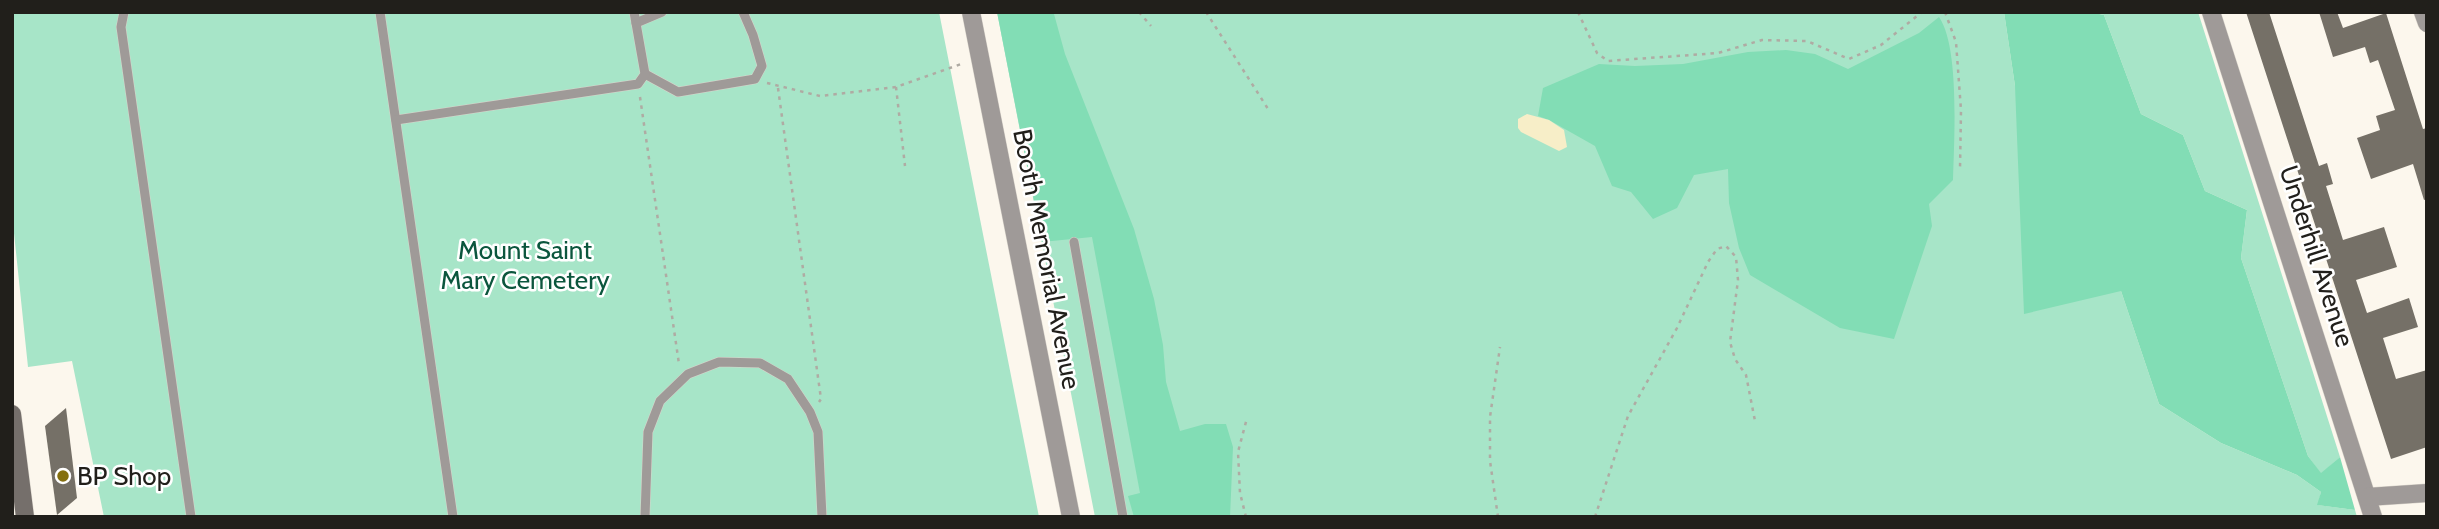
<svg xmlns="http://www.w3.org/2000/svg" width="2439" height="529" font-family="Cabin,sans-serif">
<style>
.green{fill:#a7e5c8}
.forest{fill:#82ddb5}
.sand{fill:#f7eec8}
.building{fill:#757067}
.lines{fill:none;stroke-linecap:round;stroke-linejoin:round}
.service-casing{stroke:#d9d4cb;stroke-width:10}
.minor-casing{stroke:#d9d4cb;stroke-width:19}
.tertiary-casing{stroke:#d9d4cb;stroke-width:19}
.secondary-casing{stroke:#d9d4cb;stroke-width:19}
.path{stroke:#afaba3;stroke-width:2.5;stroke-dasharray:3.5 5;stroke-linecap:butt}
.service{stroke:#9f9a98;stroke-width:9}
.minor{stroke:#9f9a98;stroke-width:18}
.tertiary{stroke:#9f9a98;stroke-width:18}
.secondary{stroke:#756f6b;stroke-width:18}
.poi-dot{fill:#846f0f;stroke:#fff;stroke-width:2.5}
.labels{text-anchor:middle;stroke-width:5;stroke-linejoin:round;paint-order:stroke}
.park-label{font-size:26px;fill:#0b563d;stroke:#fff}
.street-label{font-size:26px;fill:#211f1b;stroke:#fff}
.poi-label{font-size:26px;fill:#211f1b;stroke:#fff;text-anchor:start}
</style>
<rect width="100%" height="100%" fill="#fcf7ed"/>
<g class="green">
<polygon points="12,12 939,12 1039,517 104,517 72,361 28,367 12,214"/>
<polygon points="997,12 2004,12 2015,86 2121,291 2159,404 2221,443 2297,475 2321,492 2318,505 2355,510 2357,517 1095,517"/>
<polygon points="2091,12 2198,12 2340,457 2321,474 2308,456 2241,258 2247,210 2205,191 2183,135 2141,114 2104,15"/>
</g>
<g class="forest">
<polygon points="997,12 1054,14 1065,54 1134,229 1154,299 1163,345 1166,382 1180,431 1205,424 1226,424 1233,447 1230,517 1134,517 1128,496 1140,493 1092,237 1042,242"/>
<polygon points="2004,12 2090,12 2104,15 2141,114 2183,135 2205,191 2247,210 2241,258 2308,456 2321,473 2340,457 2355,510 2317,505 2321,492 2297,475 2221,443 2159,404 2121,291 2024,314 2015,86"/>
<path d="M 1939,17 C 1960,47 1954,141 1953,180 L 1929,204 L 1932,226 L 1894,339 L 1840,328 L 1750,275 L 1739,248 L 1729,203 L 1728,169 L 1694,175 L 1677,208 L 1653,219 L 1631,192 L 1612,186 L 1595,146 L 1549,120 L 1538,116 L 1543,88 L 1599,64 L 1635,66 L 1683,64 L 1748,52 L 1786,50 L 1815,54 L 1848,69 L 1919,33 Z"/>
</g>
<polygon class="sand" points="1527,114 1549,120 1564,130 1567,147 1559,151 1521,132 1518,128 1518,119"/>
<g class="building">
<polygon points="2246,12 2269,12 2319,166 2327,163 2333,184 2326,186 2343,240 2384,227 2397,267 2356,280 2367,313 2409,298 2418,327 2383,338 2396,379 2427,370 2427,447 2391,459"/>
<polygon points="2319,12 2337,12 2343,28 2386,13 2423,129 2427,128 2427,199 2424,200 2413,164 2371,179 2357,138 2380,130 2376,116 2395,110 2378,60 2370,63 2365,47 2333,57"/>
<polygon points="66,408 77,498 57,515 45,426"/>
</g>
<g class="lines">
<g class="service-casing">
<g id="service">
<polyline points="124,12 121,27 191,517"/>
<polyline points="380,12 453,517"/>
<polyline points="636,23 662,12"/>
<polyline points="645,74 678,92 755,79 762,66 753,35 743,12"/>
<polyline points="396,120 638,84 645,74 634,12"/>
<polyline points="1074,242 1123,517"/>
<polyline points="645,517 648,432 660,401 688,374 719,362 760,363 788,379 810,412 818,432 822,517"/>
</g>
</g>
<g class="minor-casing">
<g id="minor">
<polyline points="2211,12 2373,517"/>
<polyline points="2423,12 2427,23"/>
<polyline points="2367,497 2427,493"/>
</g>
</g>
<g class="tertiary-casing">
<polyline id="tertiary" points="971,12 1071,517"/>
</g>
<g class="secondary-casing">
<polyline id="secondary" points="12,414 25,517"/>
</g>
<g class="path">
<polyline points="1139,12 1151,26"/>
<polyline points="1206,12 1270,112"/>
<polyline points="1510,12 1527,12"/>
<polyline points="1578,12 1597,53 1608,61 1718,53 1762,40 1807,41 1849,59 1881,45 1922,12"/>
<polyline points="1945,12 1956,42 1961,110 1960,169"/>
<polyline points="767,83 820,96 896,87 964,63"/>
<polyline points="896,87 905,166"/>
<polyline points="778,88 821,399 819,402"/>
<polyline points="640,97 679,364"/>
<polyline points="1246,517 1240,493 1238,452 1247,418"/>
<polyline points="1498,517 1490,461 1490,417 1500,347"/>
<polyline points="1595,517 1628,416 1677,328 1708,262 1717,249 1726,246 1736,257 1738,280 1730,342 1735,359 1746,375 1755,421"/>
</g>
<use href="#service" class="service"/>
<use href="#minor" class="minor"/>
<use href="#tertiary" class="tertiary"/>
<use href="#secondary" class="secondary"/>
</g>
<circle class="poi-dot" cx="63" cy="476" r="7"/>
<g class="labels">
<g class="park-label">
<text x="525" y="259">Mount Saint<tspan x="525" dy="30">Mary Cemetery</tspan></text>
</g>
<g class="street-label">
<text transform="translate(2317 256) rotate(72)" y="9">Underhill Avenue</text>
<text transform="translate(1047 259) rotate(79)" y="9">Booth Memorial Avenue</text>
</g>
<g class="poi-label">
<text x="77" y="485">BP Shop</text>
</g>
</g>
<rect width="2439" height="529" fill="none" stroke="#211f1b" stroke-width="28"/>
</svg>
